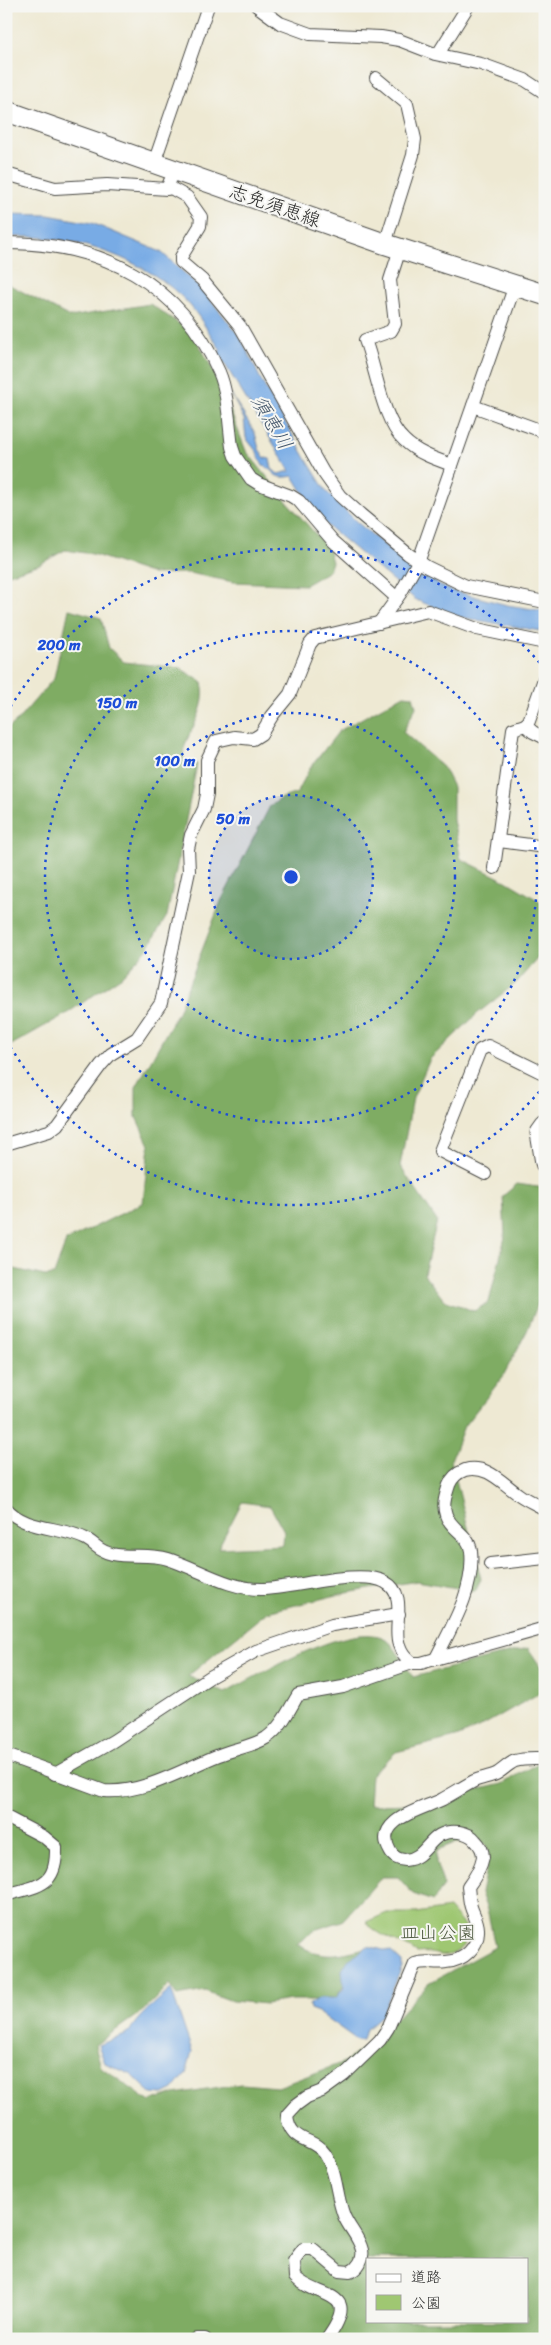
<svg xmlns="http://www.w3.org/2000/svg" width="551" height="2345" font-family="Sriracha,'Klee One',sans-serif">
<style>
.green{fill:#9fc772;stroke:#65794e}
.forest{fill:#7fac64;stroke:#556c48;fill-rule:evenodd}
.water{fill:#78abe5;stroke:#526b88}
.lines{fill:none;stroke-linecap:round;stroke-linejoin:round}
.street-casing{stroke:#484844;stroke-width:14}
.secondary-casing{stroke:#484844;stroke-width:21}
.primary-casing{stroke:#484844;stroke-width:22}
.street{stroke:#fff;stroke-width:12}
.secondary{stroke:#fff;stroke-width:19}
.primary{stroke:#fff;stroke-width:20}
.ring{fill:none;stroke:#1d4ed8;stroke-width:2.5;stroke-dasharray:2.5 5}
.labels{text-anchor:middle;stroke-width:4;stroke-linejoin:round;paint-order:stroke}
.street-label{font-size:19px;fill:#2b2b2b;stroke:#f6f6f2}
.park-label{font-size:19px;fill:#4e5a40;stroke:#f6f6f2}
.water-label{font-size:20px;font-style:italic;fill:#46586c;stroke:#f6f6f2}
.centre{fill:#1d4ed8;stroke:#f6f6f2;stroke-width:2.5}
.ring-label{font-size:15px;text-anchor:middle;font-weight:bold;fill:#1d4ed8;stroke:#f6f6f2;stroke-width:4;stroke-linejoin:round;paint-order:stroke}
</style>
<rect width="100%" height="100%" fill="#f6f6f2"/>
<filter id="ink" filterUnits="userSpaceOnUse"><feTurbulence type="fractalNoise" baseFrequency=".02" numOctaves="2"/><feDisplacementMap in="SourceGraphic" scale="10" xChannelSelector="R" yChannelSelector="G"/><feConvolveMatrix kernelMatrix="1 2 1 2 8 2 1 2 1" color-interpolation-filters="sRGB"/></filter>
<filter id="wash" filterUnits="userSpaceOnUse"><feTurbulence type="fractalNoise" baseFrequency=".0096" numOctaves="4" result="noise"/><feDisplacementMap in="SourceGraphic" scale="20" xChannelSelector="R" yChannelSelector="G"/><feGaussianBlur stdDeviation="1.12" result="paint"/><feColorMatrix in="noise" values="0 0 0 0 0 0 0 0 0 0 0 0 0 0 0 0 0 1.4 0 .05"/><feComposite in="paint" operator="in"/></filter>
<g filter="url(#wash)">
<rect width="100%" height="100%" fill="#eee9d3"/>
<path class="green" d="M 449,1908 L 466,1928 L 464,1946 C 443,1964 440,1950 417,1953 C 398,1940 382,1939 366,1922 L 387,1913 L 416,1913 Z"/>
<g class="forest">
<polygon points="6,283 70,317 150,304 193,333 218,379 246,451 289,504 328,548 332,562 329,571 305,585 233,582 189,573 153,574 92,554 65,550 40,564 6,575"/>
<path d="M 69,609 L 101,618 L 109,648 L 124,662 L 180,668 L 202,682 C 210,715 179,738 184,760 L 197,764 L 167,916 L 147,949 L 122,976 L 66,1014 L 6,1048 L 6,730 L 17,721 L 54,678 Z"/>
<path d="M 404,695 L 413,696 L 416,707 L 403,732 L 443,767 L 453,787 L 453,820 L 461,859 L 506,881 L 543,903 L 545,908 L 544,951 L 516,983 L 478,1013 L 430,1059 L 413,1098 L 400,1166 L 437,1221 L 424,1274 L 444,1300 L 474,1311 L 489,1302 L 505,1237 L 503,1196 L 517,1184 L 545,1188 L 545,1286 L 527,1331 L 502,1378 L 464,1426 L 451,1460 L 481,1579 L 475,1591 L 417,1581 L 341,1594 L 267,1612 L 188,1676 L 225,1693 C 259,1675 351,1619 386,1639 C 394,1644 407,1669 413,1677 L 528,1648 L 545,1673 L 545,1690 L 478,1728 L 456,1737 L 396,1752 L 371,1775 L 369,1805 L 416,1804 L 502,1784 L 545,1759 L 545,2339 L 6,2339 L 6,1267 L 45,1276 L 54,1275 L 66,1241 L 143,1203 L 149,1145 L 136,1117 L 136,1087 L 178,1012 L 221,901 L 270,806 L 282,798 L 297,793 L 310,768 L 339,731 ZM 242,1502 L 270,1506 L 284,1531 L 283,1545 L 218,1548 ZM 457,1842 L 486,1844 L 489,1855 L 481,1893 L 488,1913 L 495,1947 L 429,1983 L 377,2038 L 344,2062 L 278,2087 L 241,2084 L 174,2094 L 150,2102 L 101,2067 L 95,2045 L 144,2010 L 170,1984 L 177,1996 L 205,1991 L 232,2001 L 266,2004 L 291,2000 L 330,2000 L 337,1997 L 345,1983 L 342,1970 L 364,1948 C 340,1955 320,1959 297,1944 L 314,1930 L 342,1921 L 382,1877 L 398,1877 L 413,1894 L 433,1901 L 444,1886 L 436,1862 L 437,1850 ZM 367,2259 L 527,2259 L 527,2321 L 367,2321 Z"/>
</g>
<g class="water">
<path d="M 6,214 L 48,215 L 92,223 L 161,252 L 201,288 L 241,338 L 262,382 L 307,460 L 326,491 L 358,523 L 411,567 L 447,589 L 507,605 L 545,611 L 545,632 L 460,617 L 416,600 L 325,524 L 309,502 L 293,476 C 270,481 276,469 263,466 L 257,452 L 246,438 L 244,419 L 231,394 L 255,433 L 259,449 L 265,458 L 270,459 L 272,469 L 278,474 L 290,471 L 218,353 L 221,350 C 209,334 199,314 185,300 C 150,264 94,243 44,238 C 32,236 19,237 6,237 Z"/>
<polygon points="368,1946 391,1952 402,1962 402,1967 382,2015 366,2029 363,2040 357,2040 318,2012 310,2009 309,2005 319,1998 336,1998 344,1988 342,1970 348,1960"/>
<path d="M 171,1989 L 192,2051 L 186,2074 L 173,2090 L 163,2095 L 152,2094 L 132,2075 L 105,2063 L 98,2045 L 128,2034 C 137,2016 156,2003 171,1989 Z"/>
</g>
</g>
<g filter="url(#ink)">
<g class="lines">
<g class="street-casing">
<g id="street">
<polyline points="257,6 280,23 310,34 381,37 399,40 435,54 481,64 525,80 545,93"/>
<polyline points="438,54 468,6"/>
<polyline points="376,78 407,104 415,139 413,155 385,244"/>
<polyline points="154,163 208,6"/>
<polyline points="6,174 55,188 107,185 167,189 170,181"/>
<polyline points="169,187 187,197 201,217 200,226 181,257 181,262 202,280 240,326 323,472 340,496 360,514 408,554 427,567 466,586 545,602"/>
<path d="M 6,243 C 102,243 180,282 219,372 C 228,392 229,425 232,447 L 235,456 L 251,479 L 259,484 L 291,496 L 299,501 L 333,541 L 397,598"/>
<path d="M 400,249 L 390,280 L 395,324 L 391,331 L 365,340 C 376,368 382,420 404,440 C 417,453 435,459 452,465"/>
<polyline points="473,406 545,432"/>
<polyline points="379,623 400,594 419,560 515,285"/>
<polyline points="545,676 529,721 525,725 533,732 545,738"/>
<polyline points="499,841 545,847"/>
<polyline points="494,868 513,729 525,725"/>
<polyline points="6,1144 49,1131 57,1125 101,1065 111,1054 137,1038 161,1003 189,871 188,849 191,835 204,809 207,794 207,760 216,741 234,737 253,739 261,734 272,716 290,694 310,644 315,638 428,611 477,629 545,643"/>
<polyline points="485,1174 440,1151 480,1050 488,1046 545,1074"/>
<path d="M 6,1508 C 25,1531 61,1526 86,1539 C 97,1545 98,1551 112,1554 C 130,1558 150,1553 168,1559 C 199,1569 228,1589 261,1589 C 291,1589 361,1568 385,1582 C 409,1595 392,1626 399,1645 C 402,1654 406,1657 412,1663"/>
<polyline points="490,1564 545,1558"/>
<path d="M 436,1658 C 452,1626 475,1589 471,1551 C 469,1534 451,1530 446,1515 C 442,1504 446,1495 449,1485 C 452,1477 457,1473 465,1470 C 487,1464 502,1483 518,1494 C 526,1500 536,1504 545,1509"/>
<path d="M 6,1755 L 104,1791 C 144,1794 183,1769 219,1755 C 234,1749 253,1746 266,1738 C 281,1728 289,1710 298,1695 L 343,1687 L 412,1663 L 421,1663 L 545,1628"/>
<polyline points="55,1774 113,1741 210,1677 256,1651 332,1625 399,1614"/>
<path d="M 6,1817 L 44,1837 L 56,1847 C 57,1887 39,1885 6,1895"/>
<polyline points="196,2339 205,2339"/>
<path d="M 327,2339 C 364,2288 317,2300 295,2277 L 294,2261 L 303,2249 L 313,2249 L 339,2271 L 350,2272 C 358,2268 364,2259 362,2250 C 359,2237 349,2228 344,2216 C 336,2196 337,2172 325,2154 C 313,2136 290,2144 287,2115 L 296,2105 L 307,2097 L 322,2091 L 344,2075 L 380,2040 L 388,2028 L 415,1964 C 426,1960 435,1964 446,1962 C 464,1961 479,1947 478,1929 C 478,1921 473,1914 471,1907 C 469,1901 469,1894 468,1887 C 474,1879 481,1867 483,1857 C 483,1850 479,1844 475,1840 C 471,1835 465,1833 459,1832 C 428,1828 430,1858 405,1860 C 399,1860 393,1857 390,1851 C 372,1820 423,1809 441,1800 C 452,1794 463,1787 474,1781 C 481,1778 489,1777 496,1774 C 502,1771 508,1764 515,1761 C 524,1758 535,1759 545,1759"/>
</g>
</g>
<g class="secondary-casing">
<polyline id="secondary" points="545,1126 540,1133 545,1163"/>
</g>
<g class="primary-casing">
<polyline id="primary" points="6,111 385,244 545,295"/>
</g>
<use href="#street" class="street"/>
<use href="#secondary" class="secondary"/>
<use href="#primary" class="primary"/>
</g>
</g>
<circle cx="291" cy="877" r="82" fill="#1d4ed8" fill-opacity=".12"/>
<g class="ring">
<circle cx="291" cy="877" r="82"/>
<circle cx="291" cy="877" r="164"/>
<circle cx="291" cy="877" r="246"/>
<path d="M544 1086A328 328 0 0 1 7 1041M7 713A328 328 0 0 1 544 668"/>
</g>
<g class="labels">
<g class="street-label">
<text transform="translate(275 205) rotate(19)" y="7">志免須恵線</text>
</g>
<g class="park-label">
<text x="438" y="1939">皿山公園</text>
</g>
<g class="water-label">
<text transform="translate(272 422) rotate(59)" y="7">須恵川</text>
</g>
</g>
<circle cx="291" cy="877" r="8" class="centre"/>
<g class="ring-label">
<text x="59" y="650">200 m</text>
<text x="117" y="708">150 m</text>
<text x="175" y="766">100 m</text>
<text x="233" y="824">50 m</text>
</g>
<rect width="551" height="2345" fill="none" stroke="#f6f6f2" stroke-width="25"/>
<rect x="366" y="2258" width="162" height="65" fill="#f6f6f2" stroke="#a5a5a2"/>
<rect x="376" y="2274" width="25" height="8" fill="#ffffff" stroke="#a5a5a2"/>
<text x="411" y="2282" font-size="15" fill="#2b2b2b">道路</text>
<rect x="376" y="2295" width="25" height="15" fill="#9fc772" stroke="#a5a5a2"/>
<text x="411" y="2308" font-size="15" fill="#2b2b2b">公園</text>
</svg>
